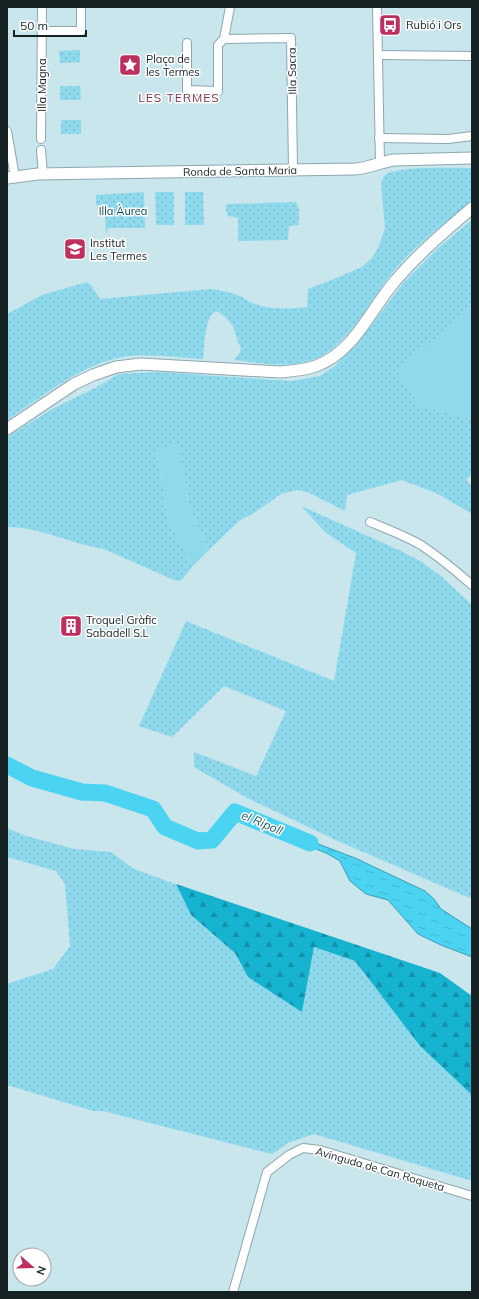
<svg xmlns="http://www.w3.org/2000/svg" width="479" height="1299" font-family="Mulish,sans-serif">
<style>
.grass{fill:url(#grass-dots)}
.forest{fill:url(#forest-firs)}
.garden{fill:#8fd9ed}
.water{fill:url(#water-ripples);stroke:#3b9eb4}
.lines{fill:none;stroke-linecap:round;stroke-linejoin:round}
.river{stroke:#4bd3f2;stroke-width:17}
.street-casing{stroke:#8ca7af;stroke-width:10}
.secondary-casing{stroke:#8ca7af;stroke-width:13}
.street{stroke:#fff;stroke-width:8}
.secondary{stroke:#fff;stroke-width:11}
.labels{text-anchor:middle;stroke-width:3;stroke-linejoin:round;paint-order:stroke}
.poi-label{font-size:11px;fill:#162123;stroke:#fff;text-anchor:start}
.street-label{font-size:11px;fill:#162123;stroke:#fff}
.park-label{font-size:11px;fill:#003f4b;stroke:#fff}
.neighbourhood-label{font-size:12px;letter-spacing:1px;fill:#783144;stroke:#fff}
.water-label{font-size:12px;font-style:italic;fill:#225966;stroke:#fff}
</style>
<defs>
<pattern id="grass-dots" width="8" height="8" patternUnits="userSpaceOnUse"><rect width="8" height="8" fill="#8fd9ed"/><path d="M2 2h.1M6 6h.1" fill="none" stroke="#7bbacb" stroke-width="1.8" stroke-linecap="round"/></pattern>
<pattern id="forest-firs" width="22" height="20" patternUnits="userSpaceOnUse"><rect width="22" height="20" fill="#16b3d1"/><path d="M5 1l3.5 6h-7zM16 11l3.5 6h-7z" fill="#1391a9"/></pattern>
<pattern id="water-ripples" width="26" height="14" patternUnits="userSpaceOnUse"><rect width="26" height="14" fill="#4bd3f2"/><path d="M2 4q2-2 4 0t4 0M15 11q2-2 4 0t4 0" fill="none" stroke="#41b5cf"/></pattern>
</defs>
<rect width="100%" height="100%" fill="#c9e6ed"/>
<g class="grass">
<polygon points="80,50 80,62 60,63 59,51"/>
<polygon points="60,86 80,86 81,100 60,100"/>
<rect x="61" y="120" width="20" height="14"/>
<path d="M 472,168 L 472,201 C 447,221 421,241 399,265 C 373,293 351,345 315,359 C 289,369 260,363 234,360 L 240,352 L 241,347 C 236,341 237,336 234,329 C 230,321 224,315 216,311 C 204,317 205,346 203,359 C 177,358 144,352 118,358 C 77,367 42,397 7,420 L 7,314 L 42,295 L 87,282 L 91,285 L 100,299 L 211,289 C 220,290 229,292 238,295 C 244,298 249,302 255,304 C 272,310 289,309 307,307 L 308,289 L 334,279 L 362,267 L 372,258 L 379,246 L 385,228 L 381,184 C 382,180 383,176 387,174 C 399,166 456,168 472,168 Z"/>
<polygon points="144,192 145,228 108,228 106,234 105,206 96,205 96,195"/>
<polygon points="155,192 174,192 174,225 156,225"/>
<polygon points="185,192 203,192 204,225 185,225"/>
<polygon points="296,202 299,209 299,225 289,226 288,240 238,241 238,218 228,216 226,211 226,204"/>
<path d="M 472,220 L 472,307 L 436,338 L 396,369 L 420,406 L 472,419 L 472,475 L 466,480 L 472,486 L 472,514 L 438,494 L 402,480 L 347,495 L 345,511 L 307,492 L 297,490 L 281,494 L 254,513 L 239,521 L 209,550 L 191,514 L 177,443 L 157,451 L 168,521 L 193,566 L 182,580 L 176,581 L 104,549 C 71,544 40,527 7,527 L 7,437 L 54,408 L 95,388 L 119,374 L 158,372 L 291,381 L 320,376 L 335,366 L 358,343 L 404,282 L 438,248 Z"/>
<polygon points="301,506 401,551 422,562 442,577 472,605 472,899 338,841 247,798 194,767 194,752 256,776 286,711 224,686 172,737 139,726 186,621 334,681 356,553 326,533"/>
<polygon points="7,828 23,835 74,849 111,852 134,869 176,884 191,915 235,953 248,977 302,1011 314,947 355,961 420,1046 472,1095 472,1181 314,1134 288,1143 272,1154 103,1111 93,1111 7,1085 7,984 53,969 70,946 65,884 56,871 7,857"/>
</g>
<polygon class="forest" points="176,884 440,973 472,996 472,1095 420,1046 355,961 314,947 302,1012 248,977 235,953 191,915"/>
<g class="garden">
<polygon points="472,307 472,419 420,406 396,369 436,338"/>
<polygon points="177,442 191,514 209,550 193,566 168,521 157,451"/>
</g>
<polygon class="water" points="289,834 292,834 355,858 425,891 434,899 441,909 472,929 472,957 441,945 418,934 388,900 366,894 350,881 340,861 328,854 290,838"/>
<g class="lines">
<polyline class="river" points="7,765 32,778 82,792 105,793 153,809 165,827 198,841 212,840 235,812 310,843"/>
<g class="street-casing">
<g id="street">
<polyline points="377,7 380,163"/>
<polyline points="42,31 81,31 81,7"/>
<polyline points="224,39 291,38 293,170"/>
<polyline points="187,43 187,90 218,91 218,45 224,39 230,7"/>
<polyline points="378,55 472,56"/>
<polyline points="7,131 15,177"/>
<polyline points="379,138 448,139 472,136"/>
<polyline points="41,139 42,7"/>
<polyline points="41,150 43,174"/>
<path d="M 370,522 C 387,529 405,536 421,545 C 439,557 456,571 472,585"/>
<polyline points="233,1292 267,1172 289,1155 303,1148 320,1150 472,1196"/>
</g>
</g>
<g class="secondary-casing">
<g id="secondary">
<path d="M 7,178 L 38,174 L 355,169 C 369,168 381,162 394,160 L 472,158"/>
<path d="M 7,429 L 74,384 L 93,375 L 116,367 L 141,364 L 280,372 C 292,371 305,370 316,366 C 355,352 371,308 396,280 C 419,253 445,231 472,208"/>
</g>
</g>
<use href="#street" class="street"/>
<use href="#secondary" class="secondary"/>
</g>
<defs>
<g id="bus-square" transform="scale(1.15)"><rect x="-9" y="-9" width="18" height="18" rx="4" fill="#bd2f5e" stroke="#fff"/><path d="M-5-6H5V4H4V6H2V4H-2V6H-4V4H-5ZM-3.5-4V0h7V-4ZM-3.5 1.2v1.5H-2V1.2ZM2 1.2v1.5H3.5V1.2Z" fill="#fff"/></g>
<g id="sight-square" transform="scale(1.15)"><rect x="-9" y="-9" width="18" height="18" rx="4" fill="#bd2f5e" stroke="#fff"/><path d="M0-6L1.8-2.2L6-1.7L2.9 1.2L3.7 5.4L0 3.3L-3.7 5.4L-2.9 1.2L-6-1.7L-1.8-2.2Z" fill="#fff"/></g>
<g id="school-square" transform="scale(1.15)"><rect x="-9" y="-9" width="18" height="18" rx="4" fill="#bd2f5e" stroke="#fff"/><path d="M0-5L7-2L0 1L-7-2ZM-4 1L0 2.5L4 1V4Q0 6-4 4Z" fill="#fff"/></g>
<g id="building-square" transform="scale(1.15)"><rect x="-9" y="-9" width="18" height="18" rx="4" fill="#bd2f5e" stroke="#fff"/><path d="M-4-6H4V6H1V3H-1V6H-4ZM-2.5-4.3h1.7v1.8h-1.7ZM.8-4.3h1.7v1.8H.8ZM-2.5-1h1.7V.8h-1.7ZM.8-1h1.7V.8H.8Z" fill="#fff"/></g>
</defs>
<g fill-rule="evenodd">
<use href="#bus-square" x="390" y="25"/>
<use href="#sight-square" x="130" y="65"/>
<use href="#school-square" x="75" y="249"/>
<use href="#building-square" x="71" y="626"/>
</g>
<g class="labels">
<g class="poi-label">
<text x="406" y="29">Rubió i Ors</text>
<text x="146" y="63">Plaça de<tspan x="146" dy="13">les Termes</tspan></text>
<text x="90" y="247">Institut<tspan x="90" dy="13">Les Termes</tspan></text>
<text x="86" y="624">Troquel Gràfic<tspan x="86" dy="13">Sabadell S.L</tspan></text>
</g>
<g class="street-label">
<text transform="translate(292 71) rotate(-91)" y="4">Illa Sacra</text>
<text transform="translate(42 85) rotate(-90)" y="4">Illa Magna</text>
<text transform="translate(240 171) rotate(-1)" y="4">Ronda de Santa Maria</text>
<text transform="translate(380 1169) rotate(16)" y="4">Avinguda de Can Roqueta</text>
</g>
<g class="park-label">
<text x="123" y="215">Illa Àurea</text>
</g>
<g class="neighbourhood-label">
<text x="179" y="102">LES TERMES</text>
</g>
<g class="water-label">
<text transform="translate(262 823) rotate(23)" y="4">el Ripoll</text>
</g>
</g>
<rect width="479" height="1299" fill="none" stroke="#162123" stroke-width="16"/>
<g transform="translate(32 1267) rotate(110)"><circle r="19" fill="#ffffff" stroke="#a2a6a7"/>
<path d="M0-3L7 15L0 10L-7 15Z" fill="#bd2f5e"/>
<text y="-6" font-size="11" font-weight="bold" text-anchor="middle" fill="#162123">N</text>
</g>
<path d="M14 30v6h72v-6" fill="none" stroke="#162123" stroke-width="2"/>
<text x="20" y="30" font-size="12" fill="#162123" stroke="#ffffff" stroke-width="3" paint-order="stroke">50 m</text>
</svg>
